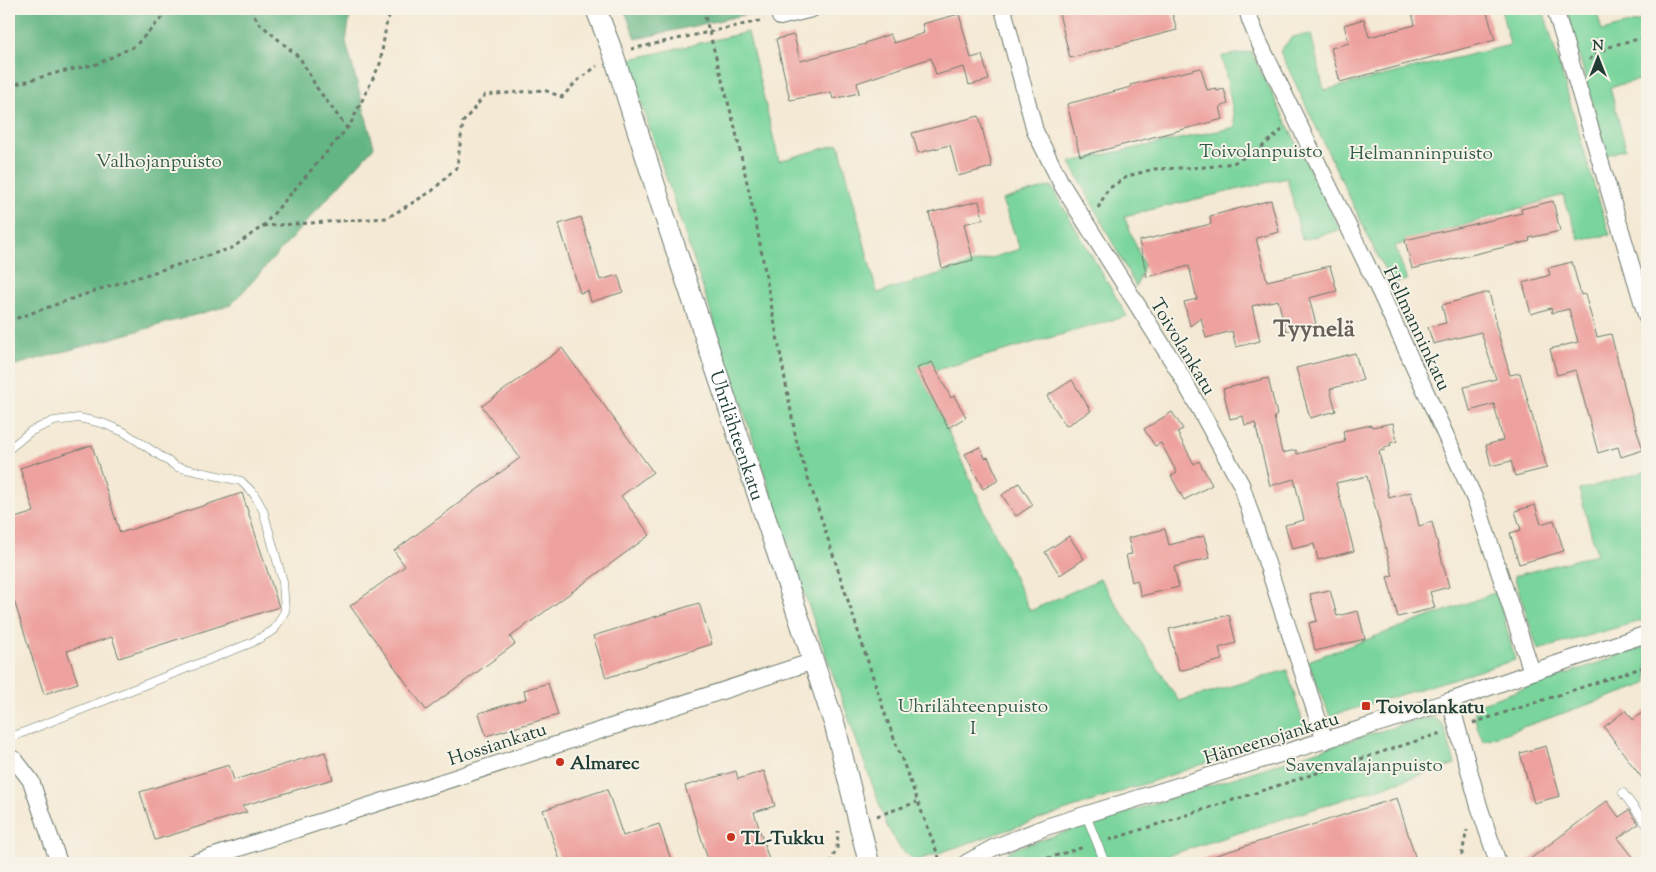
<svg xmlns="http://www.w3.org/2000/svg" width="1656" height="872" font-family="'Sorts Mill Goudy',serif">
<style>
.green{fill:#7ad59c;stroke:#4c8968}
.forest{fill:#63b684;stroke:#417a5c}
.building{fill:#eea29f}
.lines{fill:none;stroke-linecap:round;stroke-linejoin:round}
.service-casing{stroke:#6a796c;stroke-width:9}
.minor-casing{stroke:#6a796c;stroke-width:18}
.tertiary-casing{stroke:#6a796c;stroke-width:22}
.path{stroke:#6a796c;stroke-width:3;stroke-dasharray:4 4;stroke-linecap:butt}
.service{stroke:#fff;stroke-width:8}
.minor{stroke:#fff;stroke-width:16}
.tertiary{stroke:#fff;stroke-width:20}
.poi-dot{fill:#c8321e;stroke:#f7f3e8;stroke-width:2}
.labels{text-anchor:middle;stroke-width:4;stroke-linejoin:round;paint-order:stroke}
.park-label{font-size:19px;fill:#315b49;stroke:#f7f3e8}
.street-label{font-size:19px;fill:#1f3d34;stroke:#f7f3e8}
.poi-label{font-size:19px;font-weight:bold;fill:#1f3d34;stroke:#f7f3e8;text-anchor:start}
.district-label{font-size:24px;font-weight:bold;fill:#676059;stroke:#f7f3e8}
</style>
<rect width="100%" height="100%" fill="#f7f3e8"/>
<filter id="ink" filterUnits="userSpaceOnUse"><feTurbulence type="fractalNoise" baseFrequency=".02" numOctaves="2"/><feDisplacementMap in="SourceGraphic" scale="10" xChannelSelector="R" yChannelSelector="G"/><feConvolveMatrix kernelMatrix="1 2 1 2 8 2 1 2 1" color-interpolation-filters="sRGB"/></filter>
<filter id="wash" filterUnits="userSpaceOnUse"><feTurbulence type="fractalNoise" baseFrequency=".0096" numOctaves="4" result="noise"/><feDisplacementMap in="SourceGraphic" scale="20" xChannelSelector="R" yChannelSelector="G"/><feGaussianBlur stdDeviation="1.12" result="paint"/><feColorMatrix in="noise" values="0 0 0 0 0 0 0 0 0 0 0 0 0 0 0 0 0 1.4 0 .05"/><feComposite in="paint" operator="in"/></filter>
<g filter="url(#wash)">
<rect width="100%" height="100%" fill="#f4e9d4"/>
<g class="green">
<polygon points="1501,9 1543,9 1594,185 1610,235 1579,239 1563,195 1395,246 1407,280 1392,283 1377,255 1280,51 1292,37 1311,34 1324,90 1510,45"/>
<polygon points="1566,9 1596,9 1602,31 1647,19 1647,78 1610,87 1626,149 1607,155"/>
<polygon points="748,32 779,161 839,144 877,293 1020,249 1002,200 1051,186 1127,316 922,374 1030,611 1100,579 1179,701 1287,670 1305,730 915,861 900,848 887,826 810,610 627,60"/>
<polygon points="1251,52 1340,230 1302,240 1287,178 1124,216 1144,266 1136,287 1070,162 1236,127 1222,56"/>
<polygon points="1647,471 1647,619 1538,650 1514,576 1597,554 1579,490"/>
<polygon points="1497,592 1515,660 1330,716 1308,661"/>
<path d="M 1647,646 L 1647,684 L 1483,741 C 1478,728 1470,715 1479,704 Z"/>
<polygon points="1433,718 1443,724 1455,764 1144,863 993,863 1013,849 1351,740 1420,719"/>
</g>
<g class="forest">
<polygon points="9,9 351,9 346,42 374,147 231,305 9,367"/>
<polygon points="624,9 770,9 636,39"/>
</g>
<g id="blocks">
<g class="building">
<polygon points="1058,9 1171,9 1177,30 1070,58"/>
<polygon points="1411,9 1486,9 1495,40 1340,82 1331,48 1349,43 1344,25 1364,19 1369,37 1415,25"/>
<polygon points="959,14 971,58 982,55 989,80 969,85 964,67 936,75 931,58 857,83 859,93 833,99 831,92 790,100 776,39 794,35 800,61 866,44 865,43 890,34 894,43 924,33 922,24"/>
<polygon points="1201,68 1207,90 1216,88 1217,91 1224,89 1228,104 1220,107 1223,119 1080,156 1067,104 1131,87 1130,85"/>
<polygon points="979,116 992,167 958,176 950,145 918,153 912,133"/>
<polygon points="1271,200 1279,232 1256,238 1267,281 1330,266 1337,291 1309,298 1316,324 1286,331 1278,300 1252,306 1260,341 1236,347 1232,331 1206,338 1201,318 1190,326 1184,302 1197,299 1189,266 1147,277 1139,241 1211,224 1210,216"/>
<polygon points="979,201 983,219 964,224 973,260 942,268 929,213"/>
<polygon points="1553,201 1560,231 1529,238 1530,241 1412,269 1405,240 1522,213 1521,209"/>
<polygon points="581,217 600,280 618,275 623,292 591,302 588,291 580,293 559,224"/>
<polygon points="1572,262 1581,295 1585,294 1597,337 1611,334 1629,405 1643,450 1621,457 1618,447 1598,453 1576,370 1557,375 1550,349 1578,342 1569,309 1552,313 1551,308 1531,314 1523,283 1550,275 1548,268"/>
<polygon points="1489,292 1496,321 1495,322 1510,375 1520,373 1547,468 1515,476 1511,461 1491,466 1486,445 1503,440 1494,404 1470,411 1464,387 1496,379 1481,332 1433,344 1428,327 1446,323 1442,305"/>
<polygon points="562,348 653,472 621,496 650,535 510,637 515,644 426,710 350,606 405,566 394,551 520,458 482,406"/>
<polygon points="1355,353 1363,380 1330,389 1336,411 1310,418 1296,368"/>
<polygon points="932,362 951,398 954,396 966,417 948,428 917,368"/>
<polygon points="1268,378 1277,415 1274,417 1282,453 1296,450 1297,454 1345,442 1343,431 1371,425 1372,427 1393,423 1397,441 1390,443 1391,446 1384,448 1385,450 1379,451 1389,498 1411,492 1419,526 1432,522 1449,587 1430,592 1435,608 1398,617 1387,577 1393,576 1367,476 1336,483 1354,551 1318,560 1314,544 1292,549 1285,525 1304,520 1294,479 1270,486 1255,423 1245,425 1243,416 1230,419 1223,389"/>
<polygon points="1072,380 1091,411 1066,426 1047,396"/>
<polygon points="1172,412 1183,429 1177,432 1194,464 1199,461 1212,485 1184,500 1171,476 1177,473 1161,443 1155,446 1144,429"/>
<polygon points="92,445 120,533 242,493 279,607 119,658 112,637 67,651 78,683 44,694 9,585 9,520 34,512 20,468"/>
<polygon points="980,447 985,458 988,457 999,480 983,489 965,454"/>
<polygon points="1019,483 1033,505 1016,516 1002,495"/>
<polygon points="1535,505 1541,524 1554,520 1564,551 1519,564 1510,533 1521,530 1515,511"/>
<polygon points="1165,529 1169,545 1204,536 1210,558 1174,567 1179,587 1141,596 1137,580 1132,582 1126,555 1132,554 1128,538"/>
<polygon points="1069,536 1084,559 1060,575 1045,552"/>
<polygon points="1330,590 1337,616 1358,611 1365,639 1315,651 1309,623 1317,621 1310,594"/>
<polygon points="699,603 712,644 606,678 593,636"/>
<polygon points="1229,615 1236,643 1219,648 1222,660 1179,671 1169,629"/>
<polygon points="548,683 558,715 486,736 479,713 526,699 524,690"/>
<polygon points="1647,709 1647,785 1604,727 1626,710 1633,720"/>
<polygon points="1546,746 1560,796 1534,803 1520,753"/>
<polygon points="325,752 333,779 242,806 247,812 155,840 140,792 229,765 234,780"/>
<polygon points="736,771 738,779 764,771 775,806 754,812 770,863 709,863 685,786"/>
<polygon points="607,789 623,836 659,824 672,863 561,863 543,810"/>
<polygon points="1397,798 1417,863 1201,863 1201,860"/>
<polygon points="1607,801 1619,817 1629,810 1639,824 1618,838 1638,863 1525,863"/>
</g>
</g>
</g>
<g filter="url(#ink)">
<use href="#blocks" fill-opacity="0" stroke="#6a796c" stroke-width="1"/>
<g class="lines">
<g class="service-casing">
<g id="service">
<polyline points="9,449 31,431 54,421 79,418 102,423 124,432 177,467 241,481 254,494 263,510 283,582 285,611 274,630 251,643 9,738"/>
<polyline points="1623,793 1647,825"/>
<polyline points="1086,815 1105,863"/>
<polyline points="13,863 58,860"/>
</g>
</g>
<g class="minor-casing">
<g id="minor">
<polyline points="1003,9 1035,131 1062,185 1178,370 1241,484 1325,741"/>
<polyline points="1247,9 1250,20 1259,42 1381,294 1477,504 1532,672"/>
<polyline points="1555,9 1647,318"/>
<polyline points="780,17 812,9"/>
<polyline points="1450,701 1479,806 1498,863"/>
<polyline points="9,757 15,760 31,781 59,863"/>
<polyline points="193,863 814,661"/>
<polyline points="966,863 993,848 1046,827 1450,701 1532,672 1647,634"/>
</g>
</g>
<g class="tertiary-casing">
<g id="tertiary">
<path id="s1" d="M 596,9 L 613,53 L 665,217 L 835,726 L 869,863"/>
</g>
</g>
<g class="path">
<polyline points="250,9 259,23 300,58 317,88 347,128"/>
<polyline points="703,9 735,128 757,228 797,444 886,717 941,863"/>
<polyline points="631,49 764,20"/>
<path d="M 1589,60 C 1605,45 1627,41 1647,38"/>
<polyline points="9,86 56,73 97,64 135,46 161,19 167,9"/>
<polyline points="1098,208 1108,189 1128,176 1154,169 1208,167 1233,163 1257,151 1282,130"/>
<polyline points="263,226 387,218 432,191 457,167 463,122 485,95 544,90 562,97 577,81 597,66"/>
<polyline points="9,321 100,289 232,248 263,226 350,125 380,64 387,20 393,9"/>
<polyline points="1473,723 1647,666"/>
<polyline points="877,816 917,802"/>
<polyline points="1109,840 1441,733"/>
<polyline points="830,863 837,848 838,831"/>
<polyline points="1032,863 1084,847"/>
<polyline points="1460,863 1467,830"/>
</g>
<use href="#service" class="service"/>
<use href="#minor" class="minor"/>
<use href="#tertiary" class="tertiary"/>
</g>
</g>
<g class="poi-dot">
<rect x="1361" y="701" width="10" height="10" rx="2.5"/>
<circle cx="560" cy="762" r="5"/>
<circle cx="731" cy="837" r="5"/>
</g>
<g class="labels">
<g class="park-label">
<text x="1261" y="157">Toivolanpuisto</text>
<text x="1421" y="159">Helmanninpuisto</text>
<text x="159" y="167">Valhojanpuisto</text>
<text x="973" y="712">Uhrilähteenpuisto<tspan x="973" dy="22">I</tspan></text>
<text x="1364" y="771">Savenvalajanpuisto</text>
</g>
<g class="street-label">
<text transform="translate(1418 328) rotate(65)" y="7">Hellmanninkatu</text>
<text transform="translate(1184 346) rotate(59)" y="7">Toivolankatu</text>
<text dy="7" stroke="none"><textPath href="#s1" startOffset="449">Uhrilähteenkatu</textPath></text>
<text transform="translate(1271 737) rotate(-17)" y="7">Hämeenojankatu</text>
<text transform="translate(497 743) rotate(-18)" y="7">Hossiankatu</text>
</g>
<g class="poi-label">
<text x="1376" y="713">Toivolankatu</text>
<text x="570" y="769">Almarec</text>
<text x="741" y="844">TL-Tukku</text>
</g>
<g class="district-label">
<text x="1314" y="336">Tyynelä</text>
</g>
</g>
<rect width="1656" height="872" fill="none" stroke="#f7f3e8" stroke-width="30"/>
<g transform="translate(1598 58)" stroke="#f7f3e8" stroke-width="4" paint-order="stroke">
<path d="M0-4L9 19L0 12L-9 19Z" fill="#1f3d34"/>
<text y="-8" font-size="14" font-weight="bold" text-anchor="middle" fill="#1f3d34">N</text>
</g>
</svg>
